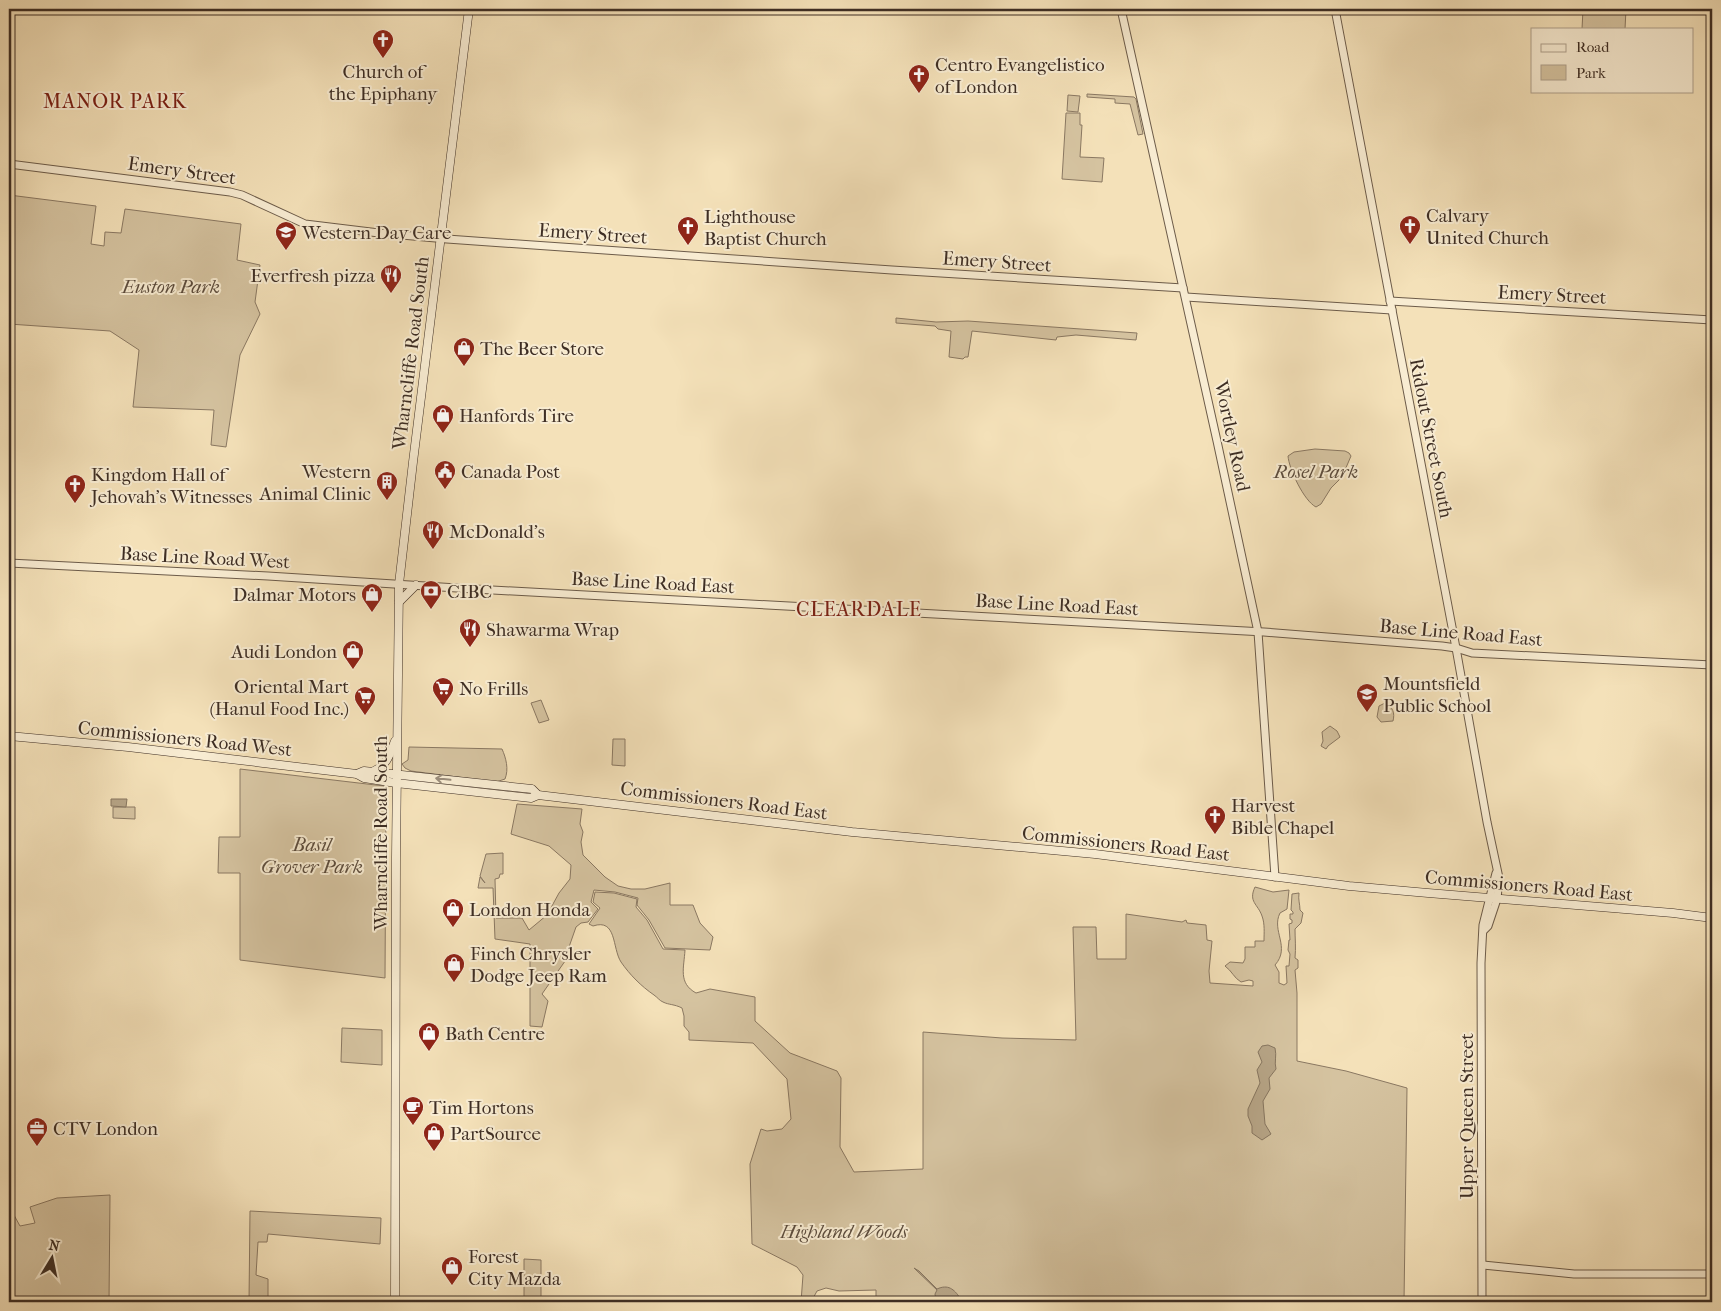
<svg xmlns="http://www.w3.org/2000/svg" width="1721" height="1311" font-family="'IM FELL French Canon',serif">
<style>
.green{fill:#d5c3a0;stroke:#8a7862}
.water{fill:#b6a486;stroke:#86755f}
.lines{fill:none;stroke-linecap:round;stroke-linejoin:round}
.tertiary-casing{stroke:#6c5b49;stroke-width:9}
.secondary-casing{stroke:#3e2e24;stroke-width:9}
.tertiary{stroke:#f8ecd2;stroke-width:7}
.secondary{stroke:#f8ecd2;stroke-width:8}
.oneway{stroke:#9b8d7b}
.labels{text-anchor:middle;stroke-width:4;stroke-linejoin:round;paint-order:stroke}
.poi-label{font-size:19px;fill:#3e2e24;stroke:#f8ecd2;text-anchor:start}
.street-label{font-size:19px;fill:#3e2e24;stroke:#f8ecd2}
.park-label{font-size:19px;font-style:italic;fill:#5c4c3d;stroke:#f8ecd2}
.neighbourhood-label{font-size:20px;letter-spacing:1px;fill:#7a1f14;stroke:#f8ecd2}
</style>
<rect width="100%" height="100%" fill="#f4e1b9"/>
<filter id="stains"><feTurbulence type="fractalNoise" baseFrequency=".004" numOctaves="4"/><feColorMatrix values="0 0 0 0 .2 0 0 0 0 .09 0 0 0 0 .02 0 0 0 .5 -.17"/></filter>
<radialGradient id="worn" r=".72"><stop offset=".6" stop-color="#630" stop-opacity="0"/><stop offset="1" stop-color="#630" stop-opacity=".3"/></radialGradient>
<g class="green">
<polygon points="1583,9 1626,9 1625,29 1582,29"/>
<polygon points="1087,94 1134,97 1136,99 1143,134 1138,135 1130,104 1115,103 1115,99 1087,97"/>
<polygon points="1068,95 1080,96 1078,112 1067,111"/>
<polygon points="1066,113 1080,113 1080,125 1082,125 1080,157 1104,158 1102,182 1062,179"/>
<polygon points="9,195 96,206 91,244 104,246 105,232 121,233 125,209 241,224 237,260 260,265 255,302 260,314 240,355 226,447 211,445 214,410 133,407 139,350 110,331 9,324"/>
<polygon points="896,318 936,322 968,321 1137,333 1136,340 1076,335 1057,337 1056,340 972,331 968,357 965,357 963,359 949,357 951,331 938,329 935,326 896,323"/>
<path d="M 1315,449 L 1345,451 L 1349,453 L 1351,456 L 1342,477 L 1331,488 L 1321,504 L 1316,507 C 1304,501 1289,469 1288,456 L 1294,452 Z"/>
<polygon points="541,700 549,720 539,723 531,703"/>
<path d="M 1385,703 C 1393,707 1395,713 1393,721 L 1381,722 L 1377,717 L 1379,706 Z"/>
<polygon points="1330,726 1337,731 1340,737 1328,746 1326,749 1321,746 1323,741 1322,732"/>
<polygon points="613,739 625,739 625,766 612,765"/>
<path d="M 409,747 L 502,749 C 506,758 509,769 505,779 L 496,782 L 411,771 L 405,768 L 402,764 L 408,760 Z"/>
<polygon points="240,769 384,786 388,791 386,797 385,978 240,960 240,873 218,873 219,837 240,837"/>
<polygon points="517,804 582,809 580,824 583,832 581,842 583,855 605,877 618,886 631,889 645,889 670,883 670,905 693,905 700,923 713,937 710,950 665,948 649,920 637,905 638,898 615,892 594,890 591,902 598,909 588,922 581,923 576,927 569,947 570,954 542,994 548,1001 542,1027 530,1026 530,944 495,939 493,888 478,888 480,877 485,883 480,876 486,854 503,853 503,874 500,874 499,878 495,879 496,918 522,918 529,930 547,915 559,893 570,879 571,865 549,846 511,834"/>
<polygon points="113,807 135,807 135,819 113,818"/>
<path d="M 1255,887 L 1273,892 L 1289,890 L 1287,909 L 1280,913 C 1271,931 1291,947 1275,965 L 1279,972 L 1279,983 L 1284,985 L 1287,983 L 1286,966 L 1289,966 L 1290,954 L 1288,950 L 1289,940 L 1290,940 L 1289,924 L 1292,923 L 1292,920 L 1290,919 L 1290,914 L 1293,914 L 1293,912 L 1291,910 L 1292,894 L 1299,893 C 1298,900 1300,904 1300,910 L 1303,913 L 1301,923 L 1295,929 C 1295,938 1296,948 1295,958 L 1298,960 L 1298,968 L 1295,970 L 1297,993 L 1297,1061 L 1346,1071 L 1407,1088 L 1404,1302 L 876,1302 L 876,1290 L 839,1291 L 826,1288 L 817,1291 L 811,1302 L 801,1302 L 803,1275 L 797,1267 L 752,1244 L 750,1164 L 761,1129 L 767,1131 L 782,1129 L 791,1119 L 787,1079 L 753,1043 L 689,1040 L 689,1032 L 684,1026 L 684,1016 L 682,1008 C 674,1004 669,1005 663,1002 C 660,1001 657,997 654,995 C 641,986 630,975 621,962 C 612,948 617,918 593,926 L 589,924 L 600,908 L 593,902 L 595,892 L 614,893 L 637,899 L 636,907 L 647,920 L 663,949 L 685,950 C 684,968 678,983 696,993 L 710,989 L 755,997 L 755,1021 L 790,1053 L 837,1071 L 841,1078 L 840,1147 L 854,1172 L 923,1169 L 923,1032 L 1002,1038 L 1076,1040 L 1073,927 L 1096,927 L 1097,959 L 1126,959 L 1126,914 L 1182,922 L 1186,920 L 1187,923 L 1206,925 L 1207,940 L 1212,941 L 1209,971 L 1210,983 L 1253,986 L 1253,981 L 1249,980 L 1241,982 C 1234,978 1232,971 1225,966 L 1230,962 L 1243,963 L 1245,959 L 1245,947 L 1255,947 L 1255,941 L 1264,941 C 1264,933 1265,924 1262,916 C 1258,904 1248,902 1255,887 Z"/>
<polygon points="342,1028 382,1030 382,1065 341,1062"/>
<polygon points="110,1195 109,1302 9,1302 9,1206 20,1226 35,1223 30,1207 57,1198"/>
<polygon points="250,1211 381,1218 380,1244 268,1234 267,1242 258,1242 256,1275 268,1279 268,1302 249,1302"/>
<polygon points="524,1259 541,1260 541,1302 524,1302"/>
</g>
<g class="water">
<polygon points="111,799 127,799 126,807 111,806"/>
<path d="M 1268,1045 L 1275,1048 C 1277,1056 1274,1062 1276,1069 L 1269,1078 L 1270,1089 L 1263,1101 L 1265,1124 L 1271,1134 L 1262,1140 L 1252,1133 L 1252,1126 L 1248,1116 L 1248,1109 L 1260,1083 L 1257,1070 L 1262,1062 L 1258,1052 L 1262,1046 Z"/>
<path d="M 914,1268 L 919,1271 L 937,1289 C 948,1284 954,1289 960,1298 L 960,1302 L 936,1302 L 935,1294 L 937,1290 Z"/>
</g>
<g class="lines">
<g class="tertiary-casing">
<g id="tertiary">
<polyline points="1121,9 1217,441 1258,632 1275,877"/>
<polyline points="1335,9 1456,648 1487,822 1499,878 1497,899 1488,926 1484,930"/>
<polyline points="9,164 230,192 242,195 305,224 379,233 447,239 892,270 1183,288"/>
<polyline points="1186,297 1392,310"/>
<polyline points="1390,301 1712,320"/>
<polyline points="9,563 268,576 457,588 1264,632 1442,646 1456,648 1472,653 1712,665"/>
<polyline points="1483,1265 1574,1274 1712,1274"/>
<polyline points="1482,1302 1481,963 1483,925 1496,873"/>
</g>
</g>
<g class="secondary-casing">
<g id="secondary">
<polyline points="399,602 416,585"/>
<polyline points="9,736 128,747 357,774 364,778 396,783 531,798 538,795 852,832 1095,854 1349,886 1428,893 1673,913 1712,918"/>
<path d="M 374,771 C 387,765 390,754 395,741"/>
<polyline points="357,774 364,771 532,789 538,795"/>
<polyline points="395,1302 396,858 399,584 413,462 469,9"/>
</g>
</g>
<use href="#tertiary" class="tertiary"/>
<use href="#secondary" class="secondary"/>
</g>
<defs><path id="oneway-shaft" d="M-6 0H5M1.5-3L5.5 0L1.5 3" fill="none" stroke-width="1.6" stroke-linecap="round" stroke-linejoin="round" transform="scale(1.25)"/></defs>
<use class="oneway" href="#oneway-shaft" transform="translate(443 779) rotate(-174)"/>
<defs>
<g id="church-pin" transform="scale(1.125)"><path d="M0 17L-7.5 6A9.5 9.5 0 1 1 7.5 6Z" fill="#8f2418" stroke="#f8ecd2"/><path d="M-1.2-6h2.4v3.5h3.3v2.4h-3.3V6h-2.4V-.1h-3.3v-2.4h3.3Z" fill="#fff"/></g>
<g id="school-pin" transform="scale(1.125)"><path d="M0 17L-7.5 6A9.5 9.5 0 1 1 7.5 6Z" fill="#8f2418" stroke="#f8ecd2"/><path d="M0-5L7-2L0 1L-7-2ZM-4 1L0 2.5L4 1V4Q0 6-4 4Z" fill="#fff"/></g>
<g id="restaurant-pin" transform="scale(1.125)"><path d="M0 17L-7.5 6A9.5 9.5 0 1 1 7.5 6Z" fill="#8f2418" stroke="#f8ecd2"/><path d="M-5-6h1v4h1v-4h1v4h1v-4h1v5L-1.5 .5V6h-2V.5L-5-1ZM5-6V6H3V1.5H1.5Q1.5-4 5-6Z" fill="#fff"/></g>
<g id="shop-pin" transform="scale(1.125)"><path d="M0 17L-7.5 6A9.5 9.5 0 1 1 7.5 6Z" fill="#8f2418" stroke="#f8ecd2"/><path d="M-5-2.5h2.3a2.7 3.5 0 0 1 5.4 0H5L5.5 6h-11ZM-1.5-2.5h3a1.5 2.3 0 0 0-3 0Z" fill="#fff"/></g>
<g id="civic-pin" transform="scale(1.125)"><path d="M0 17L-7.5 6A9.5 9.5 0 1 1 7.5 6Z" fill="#8f2418" stroke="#f8ecd2"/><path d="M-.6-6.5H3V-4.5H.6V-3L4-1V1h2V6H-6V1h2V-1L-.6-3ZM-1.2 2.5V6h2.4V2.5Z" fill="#fff"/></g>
<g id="building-pin" transform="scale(1.125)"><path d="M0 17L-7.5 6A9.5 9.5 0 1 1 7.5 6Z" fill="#8f2418" stroke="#f8ecd2"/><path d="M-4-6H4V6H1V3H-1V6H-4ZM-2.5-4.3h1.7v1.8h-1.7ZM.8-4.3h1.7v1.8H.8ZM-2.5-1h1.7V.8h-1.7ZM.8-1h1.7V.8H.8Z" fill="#fff"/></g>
<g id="bank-pin" transform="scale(1.125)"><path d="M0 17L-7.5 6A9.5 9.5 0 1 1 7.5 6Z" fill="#8f2418" stroke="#f8ecd2"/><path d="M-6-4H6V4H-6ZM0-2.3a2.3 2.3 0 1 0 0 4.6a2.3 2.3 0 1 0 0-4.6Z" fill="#fff"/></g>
<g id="supermarket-pin" transform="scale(1.125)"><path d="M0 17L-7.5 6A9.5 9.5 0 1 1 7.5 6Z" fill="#8f2418" stroke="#f8ecd2"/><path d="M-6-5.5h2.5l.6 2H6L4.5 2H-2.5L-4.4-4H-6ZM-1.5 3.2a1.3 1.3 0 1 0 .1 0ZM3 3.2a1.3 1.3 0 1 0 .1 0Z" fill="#fff"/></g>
<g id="cafe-pin" transform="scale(1.125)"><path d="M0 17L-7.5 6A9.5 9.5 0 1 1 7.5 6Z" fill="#8f2418" stroke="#f8ecd2"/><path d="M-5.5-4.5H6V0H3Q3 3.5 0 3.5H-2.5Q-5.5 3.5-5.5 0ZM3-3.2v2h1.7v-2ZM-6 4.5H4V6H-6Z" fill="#fff"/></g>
<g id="office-pin" transform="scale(1.125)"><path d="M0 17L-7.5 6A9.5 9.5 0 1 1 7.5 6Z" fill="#8f2418" stroke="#f8ecd2"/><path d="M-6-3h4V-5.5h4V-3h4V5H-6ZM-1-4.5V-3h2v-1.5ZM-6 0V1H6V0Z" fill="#fff"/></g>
</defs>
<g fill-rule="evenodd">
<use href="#church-pin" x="383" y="40"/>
<use href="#church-pin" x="919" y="75"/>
<use href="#church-pin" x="1410" y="226"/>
<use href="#church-pin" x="688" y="227"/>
<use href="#school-pin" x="286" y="232"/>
<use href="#restaurant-pin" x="391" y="275"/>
<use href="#shop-pin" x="464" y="348"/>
<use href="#shop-pin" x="443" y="415"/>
<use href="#civic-pin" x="445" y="471"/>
<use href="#building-pin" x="387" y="482"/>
<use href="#church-pin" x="75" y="485"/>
<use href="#restaurant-pin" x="433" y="531"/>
<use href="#bank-pin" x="431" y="591"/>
<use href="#shop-pin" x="372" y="594"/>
<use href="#restaurant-pin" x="470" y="629"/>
<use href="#shop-pin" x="353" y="651"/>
<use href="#supermarket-pin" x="443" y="688"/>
<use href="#school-pin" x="1367" y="694"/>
<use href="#supermarket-pin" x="365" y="697"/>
<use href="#church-pin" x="1215" y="816"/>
<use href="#shop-pin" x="453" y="909"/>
<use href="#shop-pin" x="454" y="964"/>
<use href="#shop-pin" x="429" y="1033"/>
<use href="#cafe-pin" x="413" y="1107"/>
<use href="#office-pin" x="37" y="1128"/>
<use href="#shop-pin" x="434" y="1133"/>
<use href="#shop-pin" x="452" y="1267"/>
</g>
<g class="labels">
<g class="poi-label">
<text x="935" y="71">Centro Evangelistico<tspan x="935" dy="22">of London</tspan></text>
<text x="383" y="78" text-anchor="middle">Church of<tspan x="383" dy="22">the Epiphany</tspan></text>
<text x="1426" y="222">Calvary<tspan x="1426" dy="22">United Church</tspan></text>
<text x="704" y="223">Lighthouse<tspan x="704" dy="22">Baptist Church</tspan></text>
<text x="302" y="239">Western Day Care</text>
<text x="375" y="282" text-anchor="end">Everfresh pizza</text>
<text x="480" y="355">The Beer Store</text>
<text x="459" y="422">Hanfords Tire</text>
<text x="371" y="478" text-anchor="end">Western<tspan x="371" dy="22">Animal Clinic</tspan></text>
<text x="461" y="478">Canada Post</text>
<text x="91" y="481">Kingdom Hall of<tspan x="91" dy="22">Jehovah's Witnesses</tspan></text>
<text x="449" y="538">McDonald's</text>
<text x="447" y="598">CIBC</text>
<text x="356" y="601" text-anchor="end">Dalmar Motors</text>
<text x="486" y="636">Shawarma Wrap</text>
<text x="337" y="658" text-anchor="end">Audi London</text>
<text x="1383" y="690">Mountsfield<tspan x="1383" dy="22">Public School</tspan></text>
<text x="349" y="693" text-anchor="end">Oriental Mart<tspan x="349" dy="22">(Hanul Food Inc.)</tspan></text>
<text x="459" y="695">No Frills</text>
<text x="1231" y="812">Harvest<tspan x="1231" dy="22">Bible Chapel</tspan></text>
<text x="469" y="916">London Honda</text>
<text x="470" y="960">Finch Chrysler<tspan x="470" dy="22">Dodge Jeep Ram</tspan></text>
<text x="445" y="1040">Bath Centre</text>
<text x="429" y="1114">Tim Hortons</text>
<text x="53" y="1135">CTV London</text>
<text x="450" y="1140">PartSource</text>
<text x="468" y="1263">Forest<tspan x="468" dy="22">City Mazda</tspan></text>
</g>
<g class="street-label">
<text transform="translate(182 170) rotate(8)" y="7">Emery Street</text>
<text transform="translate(593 233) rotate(4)" y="7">Emery Street</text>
<text transform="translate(997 261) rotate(4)" y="7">Emery Street</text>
<text transform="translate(1552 294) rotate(3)" y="7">Emery Street</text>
<text transform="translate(410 353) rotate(-83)" y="7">Wharncliffe Road South</text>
<text transform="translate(1233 436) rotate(78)" y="7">Wortley Road</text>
<text transform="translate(1432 438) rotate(79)" y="7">Ridout Street South</text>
<text transform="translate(205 557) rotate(3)" y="7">Base Line Road West</text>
<text transform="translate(653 582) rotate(3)" y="7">Base Line Road East</text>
<text transform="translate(1057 604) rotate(3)" y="7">Base Line Road East</text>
<text transform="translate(1461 632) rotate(5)" y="7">Base Line Road East</text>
<text transform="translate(185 738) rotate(6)" y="7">Commissioners Road West</text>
<text transform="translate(724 800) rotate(7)" y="7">Commissioners Road East</text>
<text transform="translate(380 833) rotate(-90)" y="7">Wharncliffe Road South</text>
<text transform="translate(1126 843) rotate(6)" y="7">Commissioners Road East</text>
<text transform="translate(1529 885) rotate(5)" y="7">Commissioners Road East</text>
<text transform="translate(1466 1116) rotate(-90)" y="7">Upper Queen Street</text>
</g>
<g class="park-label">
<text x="171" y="293">Euston Park</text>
<text x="1316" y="478">Rosel Park</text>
<text x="312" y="851">Basil<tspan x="312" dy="22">Grover Park</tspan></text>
<text x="844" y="1238">Highland Woods</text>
</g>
<g class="neighbourhood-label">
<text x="115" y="108">MANOR PARK</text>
<text x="859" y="616">CLEARDALE</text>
</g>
</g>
<rect width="1721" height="1311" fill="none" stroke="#f4e1b9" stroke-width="30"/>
<rect x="10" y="10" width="1701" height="1291" fill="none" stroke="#3e2e24" stroke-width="2.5"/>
<rect x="15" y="15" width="1691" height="1281" fill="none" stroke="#3e2e24"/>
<rect x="1531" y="28" width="162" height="65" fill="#f8ecd2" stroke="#aea08c"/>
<rect x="1541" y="44" width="25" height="8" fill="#f8ecd2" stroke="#aea08c"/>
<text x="1576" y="52" font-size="15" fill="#3e2e24">Road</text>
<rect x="1541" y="65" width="25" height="15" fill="#d5c3a0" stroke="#aea08c"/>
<text x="1576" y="78" font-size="15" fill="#3e2e24">Park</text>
<g transform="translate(52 1258) rotate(10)" stroke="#f8ecd2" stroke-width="4" paint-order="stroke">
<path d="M0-4L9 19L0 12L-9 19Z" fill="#3e2e24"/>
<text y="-8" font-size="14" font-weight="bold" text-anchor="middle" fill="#3e2e24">N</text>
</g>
<rect width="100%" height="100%" filter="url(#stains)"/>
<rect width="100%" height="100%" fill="url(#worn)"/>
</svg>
